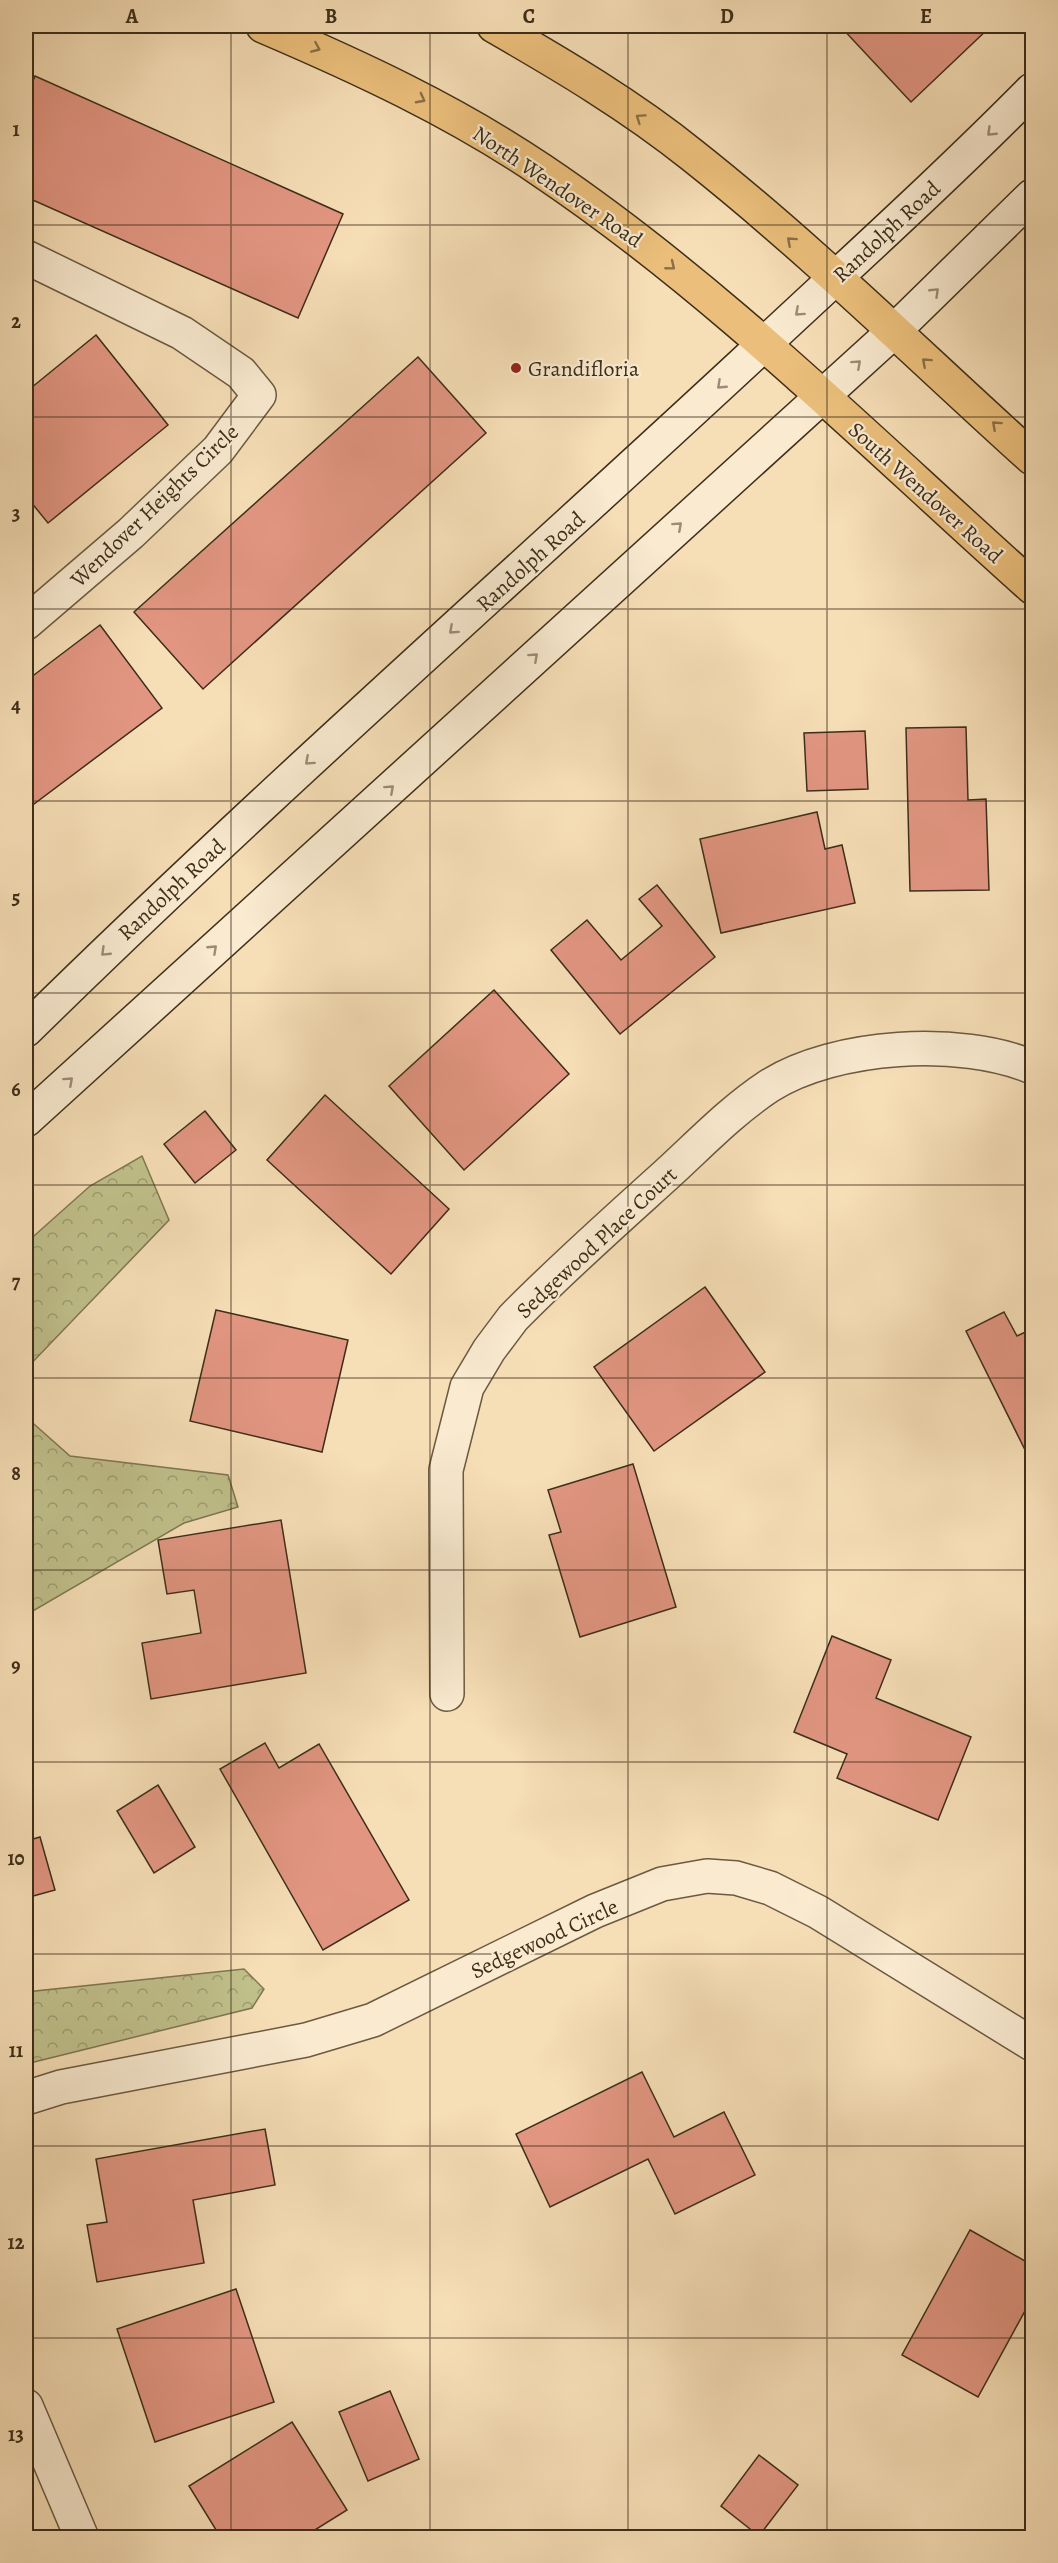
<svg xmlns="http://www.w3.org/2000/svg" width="1058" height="2563" font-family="Alegreya,serif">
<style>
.forest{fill:url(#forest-crowns);stroke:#7e7752;stroke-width:1.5}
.building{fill:#e29682;stroke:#3d2e1a;stroke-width:1.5}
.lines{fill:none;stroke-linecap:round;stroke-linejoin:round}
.minor-casing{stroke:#6b5a41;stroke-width:36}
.secondary-casing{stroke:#3d2e1a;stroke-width:36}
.primary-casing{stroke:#3d2e1a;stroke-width:36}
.minor{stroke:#f9ead0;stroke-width:33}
.secondary{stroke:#f9ead0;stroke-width:33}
.primary{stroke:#ebbf7b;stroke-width:33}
.oneway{stroke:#8b6f46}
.oneway2{stroke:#9b8c75}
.grid{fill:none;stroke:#3d2e1a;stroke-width:1.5;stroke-opacity:0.55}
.poi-dot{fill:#8f2418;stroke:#f9ead0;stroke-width:2}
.labels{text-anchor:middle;stroke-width:4.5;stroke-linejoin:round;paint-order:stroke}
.street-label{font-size:22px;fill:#3d2e1a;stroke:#f9ead0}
.poi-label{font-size:22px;fill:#3d2e1a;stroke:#f9ead0;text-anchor:start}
.neatline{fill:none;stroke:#3d2e1a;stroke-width:2}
.grid-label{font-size:20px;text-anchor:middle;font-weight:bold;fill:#3d2e1a}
</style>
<defs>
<pattern id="forest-crowns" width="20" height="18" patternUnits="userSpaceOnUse" patternTransform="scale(1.5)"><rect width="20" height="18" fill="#c0c08b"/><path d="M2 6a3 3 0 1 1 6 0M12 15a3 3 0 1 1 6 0" fill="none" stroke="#9d9c71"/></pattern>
</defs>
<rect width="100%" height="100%" fill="#f6deb6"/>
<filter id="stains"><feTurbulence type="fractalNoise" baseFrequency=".00333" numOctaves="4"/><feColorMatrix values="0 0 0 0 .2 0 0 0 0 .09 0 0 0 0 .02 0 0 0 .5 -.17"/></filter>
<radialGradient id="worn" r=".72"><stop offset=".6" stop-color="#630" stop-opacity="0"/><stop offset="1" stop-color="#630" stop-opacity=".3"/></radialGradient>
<g class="forest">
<polygon points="142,1156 169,1220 26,1369 26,1243 90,1186"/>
<polygon points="26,1417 70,1456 228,1475 238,1507 184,1523 26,1615"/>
<polygon points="244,1969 264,1989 252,2008 26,2064 26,1992"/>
</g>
<g class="building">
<polygon points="840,26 991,26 911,102"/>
<polygon points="35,76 343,214 298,318 26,197 26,98"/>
<polygon points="96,335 168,425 48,523 26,496 26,392"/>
<polygon points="418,357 486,433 203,689 134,612"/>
<polygon points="100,625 162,708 26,810 26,681"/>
<polygon points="966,727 968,800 986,799 989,890 910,891 906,728"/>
<polygon points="865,731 868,789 807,791 804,733"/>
<polygon points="817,812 825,849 842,845 855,903 721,933 700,839"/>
<polygon points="657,885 715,957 620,1034 551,950 587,920 621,960 662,926 639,899"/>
<polygon points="494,990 569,1074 464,1170 389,1086"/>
<polygon points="325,1095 449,1209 391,1274 267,1160"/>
<polygon points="205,1111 236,1150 195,1183 164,1144"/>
<polygon points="705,1287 765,1372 654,1451 594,1367"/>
<polygon points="216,1310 348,1340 322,1452 190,1421"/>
<polygon points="1004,1312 1017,1336 1032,1329 1032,1464 966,1331"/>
<polygon points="633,1464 676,1607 580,1637 549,1535 561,1532 548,1490"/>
<polygon points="281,1520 306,1673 151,1699 142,1643 201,1633 194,1590 167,1594 158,1540"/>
<polygon points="832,1636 891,1660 876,1698 971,1737 938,1820 837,1778 847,1754 794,1732"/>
<polygon points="265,1743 279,1768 319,1744 409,1900 323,1950 220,1769"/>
<polygon points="158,1785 195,1847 154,1873 117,1811"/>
<polygon points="40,1837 55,1890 26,1898 26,1841"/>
<polygon points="642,2072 674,2137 724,2112 755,2175 675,2214 648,2159 550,2207 516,2134"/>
<polygon points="265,2129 275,2185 193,2200 204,2263 97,2282 87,2225 107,2222 96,2159"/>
<polygon points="970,2230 1032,2265 1032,2298 978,2397 902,2355"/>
<polygon points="236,2289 274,2402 155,2442 117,2329"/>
<polygon points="390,2391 419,2459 368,2481 339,2412"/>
<polygon points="292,2422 347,2510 302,2538 221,2538 189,2486"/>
<polygon points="759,2455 798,2485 759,2536 721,2506"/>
</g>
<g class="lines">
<g class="minor-casing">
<g id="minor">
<polyline points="26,257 182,333 241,373 259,395 218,450 131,533 26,623"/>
<path d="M 447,1694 L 446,1470 L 467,1387 L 489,1350 L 513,1318 C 562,1268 614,1222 666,1175 C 699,1145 731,1111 769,1086 C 835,1044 961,1037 1032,1067"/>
<polyline points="26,2098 61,2087 306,2040 373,2020 595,1911 662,1884 707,1876 736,1878 770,1888 818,1912 1032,2044"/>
<polyline points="26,2406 82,2538"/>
</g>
</g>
<g class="secondary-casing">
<g id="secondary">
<path d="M 26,1030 C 264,796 516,575 761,347 C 852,262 944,179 1032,90"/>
<polyline points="26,1120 893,332 1032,196"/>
</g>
</g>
<g class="primary-casing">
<g id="primary">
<path d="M 263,26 C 359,67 454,111 541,170 C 718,289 873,445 1032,587"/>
<path d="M 494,26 C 562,65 631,106 692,155 C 811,249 920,357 1032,458"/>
</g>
</g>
<use href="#minor" class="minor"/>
<use href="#secondary" class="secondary"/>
<use href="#primary" class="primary"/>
</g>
<defs><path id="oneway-chevron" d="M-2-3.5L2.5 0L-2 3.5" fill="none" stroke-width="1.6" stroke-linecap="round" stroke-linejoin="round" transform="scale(1.5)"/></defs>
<g class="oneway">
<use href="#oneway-chevron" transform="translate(316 48) rotate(23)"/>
<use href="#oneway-chevron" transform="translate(421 99) rotate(28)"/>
<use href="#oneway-chevron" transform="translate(640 118) rotate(-145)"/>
<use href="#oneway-chevron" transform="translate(791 241) rotate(-138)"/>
<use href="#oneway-chevron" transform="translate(671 266) rotate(39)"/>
<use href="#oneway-chevron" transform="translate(926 362) rotate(-138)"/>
<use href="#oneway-chevron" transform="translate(996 425) rotate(-138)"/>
</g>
<g class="oneway2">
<use href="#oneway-chevron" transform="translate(991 132) rotate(136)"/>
<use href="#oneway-chevron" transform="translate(935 292) rotate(-44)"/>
<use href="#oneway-chevron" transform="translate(799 312) rotate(138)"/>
<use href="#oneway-chevron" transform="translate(857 364) rotate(-42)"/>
<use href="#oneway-chevron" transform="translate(721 385) rotate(137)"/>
<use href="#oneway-chevron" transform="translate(678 526) rotate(-42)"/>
<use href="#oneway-chevron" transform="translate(453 630) rotate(138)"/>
<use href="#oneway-chevron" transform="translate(534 657) rotate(-42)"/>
<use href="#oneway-chevron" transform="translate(309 761) rotate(138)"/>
<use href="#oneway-chevron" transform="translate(390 789) rotate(-42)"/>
<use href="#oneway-chevron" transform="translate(213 949) rotate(-43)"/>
<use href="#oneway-chevron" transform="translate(105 952) rotate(136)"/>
<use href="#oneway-chevron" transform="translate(69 1081) rotate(-42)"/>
</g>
<path class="grid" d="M 231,26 L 231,2538M 430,26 L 430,2538M 628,26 L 628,2538M 827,26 L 827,2538M 26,225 L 1032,225M 26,417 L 1032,417M 26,609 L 1032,609M 26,801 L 1032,801M 26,993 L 1032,993M 26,1185 L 1032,1185M 26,1378 L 1032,1378M 26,1570 L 1032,1570M 26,1762 L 1032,1762M 26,1954 L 1032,1954M 26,2146 L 1032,2146M 26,2338 L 1032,2338"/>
<circle class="poi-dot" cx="516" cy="368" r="6"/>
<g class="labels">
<g class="street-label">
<text transform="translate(558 186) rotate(34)" y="8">North Wendover Road</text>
<text transform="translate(886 231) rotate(-43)" y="8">Randolph Road</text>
<text transform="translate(926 492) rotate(42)" y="8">South Wendover Road</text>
<text transform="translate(154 505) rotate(-44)" y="8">Wendover Heights Circle</text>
<text transform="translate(530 561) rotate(-42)" y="8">Randolph Road</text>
<text transform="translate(171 889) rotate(-43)" y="8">Randolph Road</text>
<text transform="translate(596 1242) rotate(-43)" y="8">Sedgewood Place Court</text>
<text transform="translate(544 1938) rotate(-25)" y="8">Sedgewood Circle</text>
</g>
<g class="poi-label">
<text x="528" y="376">Grandifloria</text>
</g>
</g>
<rect width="1058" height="2563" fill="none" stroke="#f6deb6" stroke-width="66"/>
<rect x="33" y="33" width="992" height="2497" class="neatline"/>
<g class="grid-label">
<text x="132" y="23">A</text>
<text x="331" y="23">B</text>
<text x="529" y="23">C</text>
<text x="727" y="23">D</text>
<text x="926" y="23">E</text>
<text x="16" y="136">1</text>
<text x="16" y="328">2</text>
<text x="16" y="520">3</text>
<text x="16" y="712">4</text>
<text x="16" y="904">5</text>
<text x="16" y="1096">6</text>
<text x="16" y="1288">7</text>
<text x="16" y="1480">8</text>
<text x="16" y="1672">9</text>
<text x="16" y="1865">10</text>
<text x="16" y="2057">11</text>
<text x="16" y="2249">12</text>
<text x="16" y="2441">13</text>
</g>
<rect width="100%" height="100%" filter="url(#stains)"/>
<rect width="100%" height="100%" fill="url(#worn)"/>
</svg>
